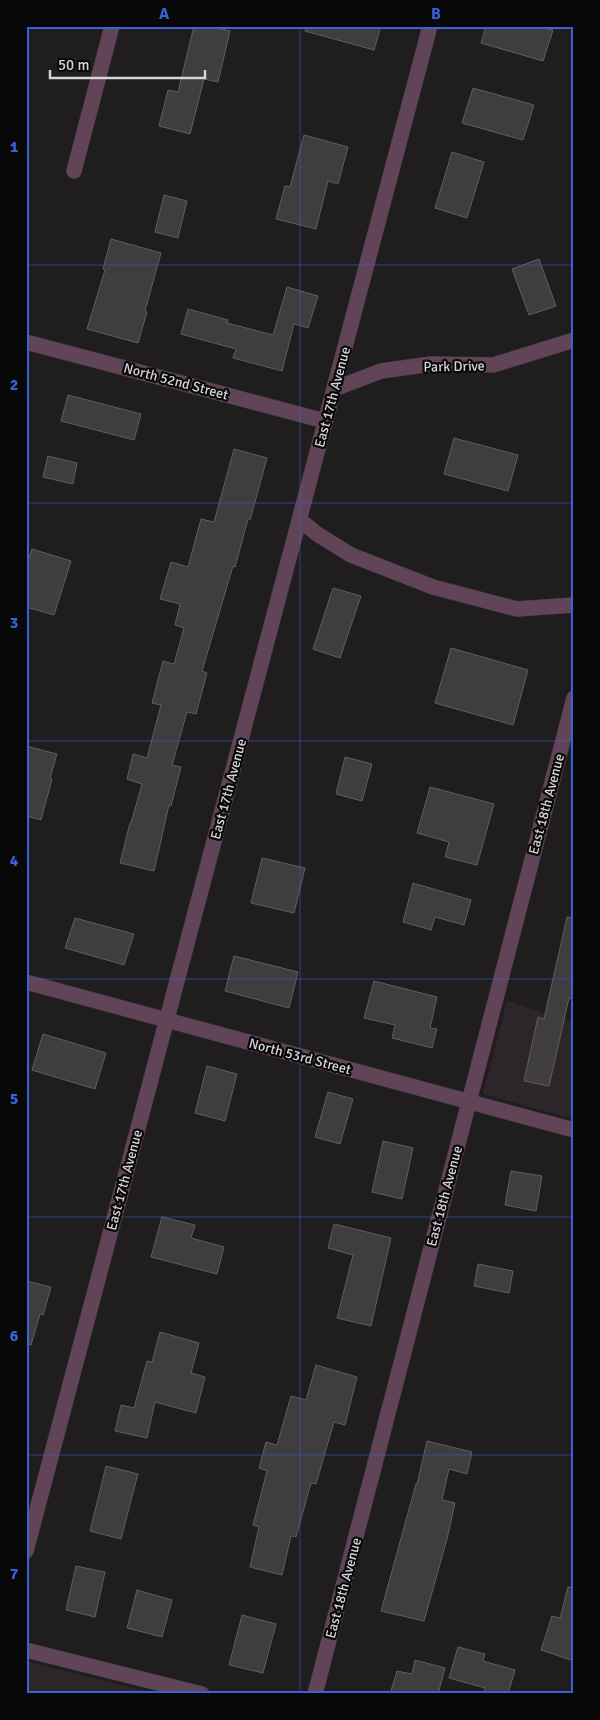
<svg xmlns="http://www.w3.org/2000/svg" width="600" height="1720" font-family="Signika,sans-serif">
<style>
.built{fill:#2c252a}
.building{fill:#3f3d3f;stroke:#615e60}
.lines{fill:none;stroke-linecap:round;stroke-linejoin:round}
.minor-casing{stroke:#393739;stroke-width:16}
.minor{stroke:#614458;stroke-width:15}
.grid{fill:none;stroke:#3962d8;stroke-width:1;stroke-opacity:0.55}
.labels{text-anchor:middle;stroke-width:4.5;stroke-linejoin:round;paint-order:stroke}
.street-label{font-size:14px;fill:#d6d5d6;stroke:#090809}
.neatline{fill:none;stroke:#3962d8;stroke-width:2}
.grid-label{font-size:16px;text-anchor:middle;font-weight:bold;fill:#3962d8}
</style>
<rect width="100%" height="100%" fill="#201d1f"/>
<g class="built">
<polygon points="507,1001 574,1022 574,1119 483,1094"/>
<polygon points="26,1661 158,1694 26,1694"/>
</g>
<g class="building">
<polygon points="194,26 210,26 230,31 218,82 204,79 190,134 159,126 168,90 178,92"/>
<polygon points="306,26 381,26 374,50 305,31"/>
<polygon points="486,26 540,26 553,30 543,61 481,43"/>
<polygon points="473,88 534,105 523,140 462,123"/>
<polygon points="304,135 348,147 338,184 328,181 316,229 276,219 285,186 290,187"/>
<polygon points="452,152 484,162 467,218 435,208"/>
<polygon points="164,195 187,201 178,238 155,232"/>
<polygon points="111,239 161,253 145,311 147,312 138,343 87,329 105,270 103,269"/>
<polygon points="539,259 556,306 529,315 512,269"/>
<polygon points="287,287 318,296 308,328 294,324 282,371 233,358 236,349 181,334 188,309 228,320 227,323 273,335"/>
<polygon points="68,395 141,414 134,440 61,421"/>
<polygon points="454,438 518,455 508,491 444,474"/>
<polygon points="234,449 267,458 250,520 248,519 235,567 233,566 202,671 207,673 196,714 187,712 172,765 181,767 171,806 169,805 154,871 120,863 130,823 131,823 142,784 127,779 133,754 147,758 161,705 152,703 163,661 174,664 184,628 175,625 180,604 160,599 171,562 188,567 201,519 214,522"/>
<polygon points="48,456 77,463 73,484 43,477"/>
<polygon points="32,549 71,561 54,615 26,607 26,567"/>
<polygon points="333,588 361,596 340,658 313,649"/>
<polygon points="451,648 528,670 513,725 435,703"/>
<polygon points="26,746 57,754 50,778 52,779 41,820 26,816"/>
<polygon points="345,757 372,764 362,801 336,794"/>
<polygon points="430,787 494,804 477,865 445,857 449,842 417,833"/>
<polygon points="262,858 305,868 294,913 251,903"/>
<polygon points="413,883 471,900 464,925 435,917 431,930 403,922"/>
<polygon points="567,917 574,918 574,999 569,998 549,1086 524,1081 538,1017 544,1019"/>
<polygon points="75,918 134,934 124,965 65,948"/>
<polygon points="234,956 298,972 289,1008 225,991"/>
<polygon points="374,981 437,997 430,1028 437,1029 432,1048 392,1038 395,1025 364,1018"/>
<polygon points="43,1034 106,1053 95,1089 32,1070"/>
<polygon points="207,1066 237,1074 225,1121 195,1113"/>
<polygon points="328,1092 353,1099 340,1144 315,1137"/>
<polygon points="383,1141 413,1148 402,1199 372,1192"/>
<polygon points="511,1171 542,1176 536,1211 505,1205"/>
<polygon points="162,1217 195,1225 191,1238 224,1247 217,1274 151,1257"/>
<polygon points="334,1224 391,1238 371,1326 337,1318 353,1255 328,1248"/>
<polygon points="478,1264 513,1271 509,1293 474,1286"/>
<polygon points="26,1281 51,1287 43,1315 40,1314 31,1345 26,1344"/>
<polygon points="160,1332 199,1343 191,1373 205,1377 196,1413 155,1402 147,1438 115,1431 121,1405 134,1408 147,1361 152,1362"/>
<polygon points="316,1365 357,1377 345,1425 334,1422 316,1484 311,1483 296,1537 291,1536 282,1575 250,1567 259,1527 253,1525 267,1471 259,1468 266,1442 277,1445 291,1396 306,1400"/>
<polygon points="427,1441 472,1452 467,1474 449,1469 442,1500 455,1503 447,1539 424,1621 381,1611 416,1484 417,1484"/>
<polygon points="106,1466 138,1474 121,1539 90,1531"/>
<polygon points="76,1566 105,1572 95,1617 66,1610"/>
<polygon points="568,1587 574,1588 574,1661 541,1650 552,1616 560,1618"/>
<polygon points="137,1590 172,1600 162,1637 127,1628"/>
<polygon points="242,1615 276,1624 263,1673 229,1665"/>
<polygon points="458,1647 485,1654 483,1661 515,1670 508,1694 483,1694 485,1688 449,1678"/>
<polygon points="415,1660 445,1668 438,1694 390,1694 397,1671 412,1674"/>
</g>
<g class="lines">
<g class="minor-casing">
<g id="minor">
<polyline points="74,171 112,26"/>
<polyline points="26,342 325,421"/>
<polyline points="334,389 381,371 431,364 493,365 574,340"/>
<polyline points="300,520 317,534 351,555 433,587 517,609 574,605"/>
<polyline points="26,982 574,1130"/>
<polyline points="26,1551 430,26"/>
<polyline points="26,1650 202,1694"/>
<polyline points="315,1694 574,698"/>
</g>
</g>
<use href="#minor" class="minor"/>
</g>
<path class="grid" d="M 300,26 L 300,1694M 26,265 L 574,265M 26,503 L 574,503M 26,741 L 574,741M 26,979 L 574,979M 26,1217 L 574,1217M 26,1455 L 574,1455"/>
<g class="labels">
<g class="street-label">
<text transform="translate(454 366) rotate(-1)" y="5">Park Drive</text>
<text transform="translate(176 381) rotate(15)" y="5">North 52nd Street</text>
<text transform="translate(332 397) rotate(-75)" y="5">East 17th Avenue</text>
<text transform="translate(228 789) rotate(-75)" y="5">East 17th Avenue</text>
<text transform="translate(546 804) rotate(-75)" y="5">East 18th Avenue</text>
<text transform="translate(300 1056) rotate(15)" y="5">North 53rd Street</text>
<text transform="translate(124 1180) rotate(-75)" y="5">East 17th Avenue</text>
<text transform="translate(444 1196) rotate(-75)" y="5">East 18th Avenue</text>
<text transform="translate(343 1588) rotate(-75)" y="5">East 18th Avenue</text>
</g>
</g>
<rect width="600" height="1720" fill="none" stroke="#090809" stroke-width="55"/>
<path d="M50 70v8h155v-8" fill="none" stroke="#d6d5d6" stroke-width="2.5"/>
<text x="58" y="70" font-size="15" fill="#d6d5d6" stroke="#090809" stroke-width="4" paint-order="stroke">50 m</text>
<rect x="28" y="28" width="544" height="1664" class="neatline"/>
<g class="grid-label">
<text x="164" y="19">A</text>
<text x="436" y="19">B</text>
<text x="14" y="152">1</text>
<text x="14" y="390">2</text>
<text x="14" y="628">3</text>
<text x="14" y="866">4</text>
<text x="14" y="1104">5</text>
<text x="14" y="1341">6</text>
<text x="14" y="1579">7</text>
</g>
</svg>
